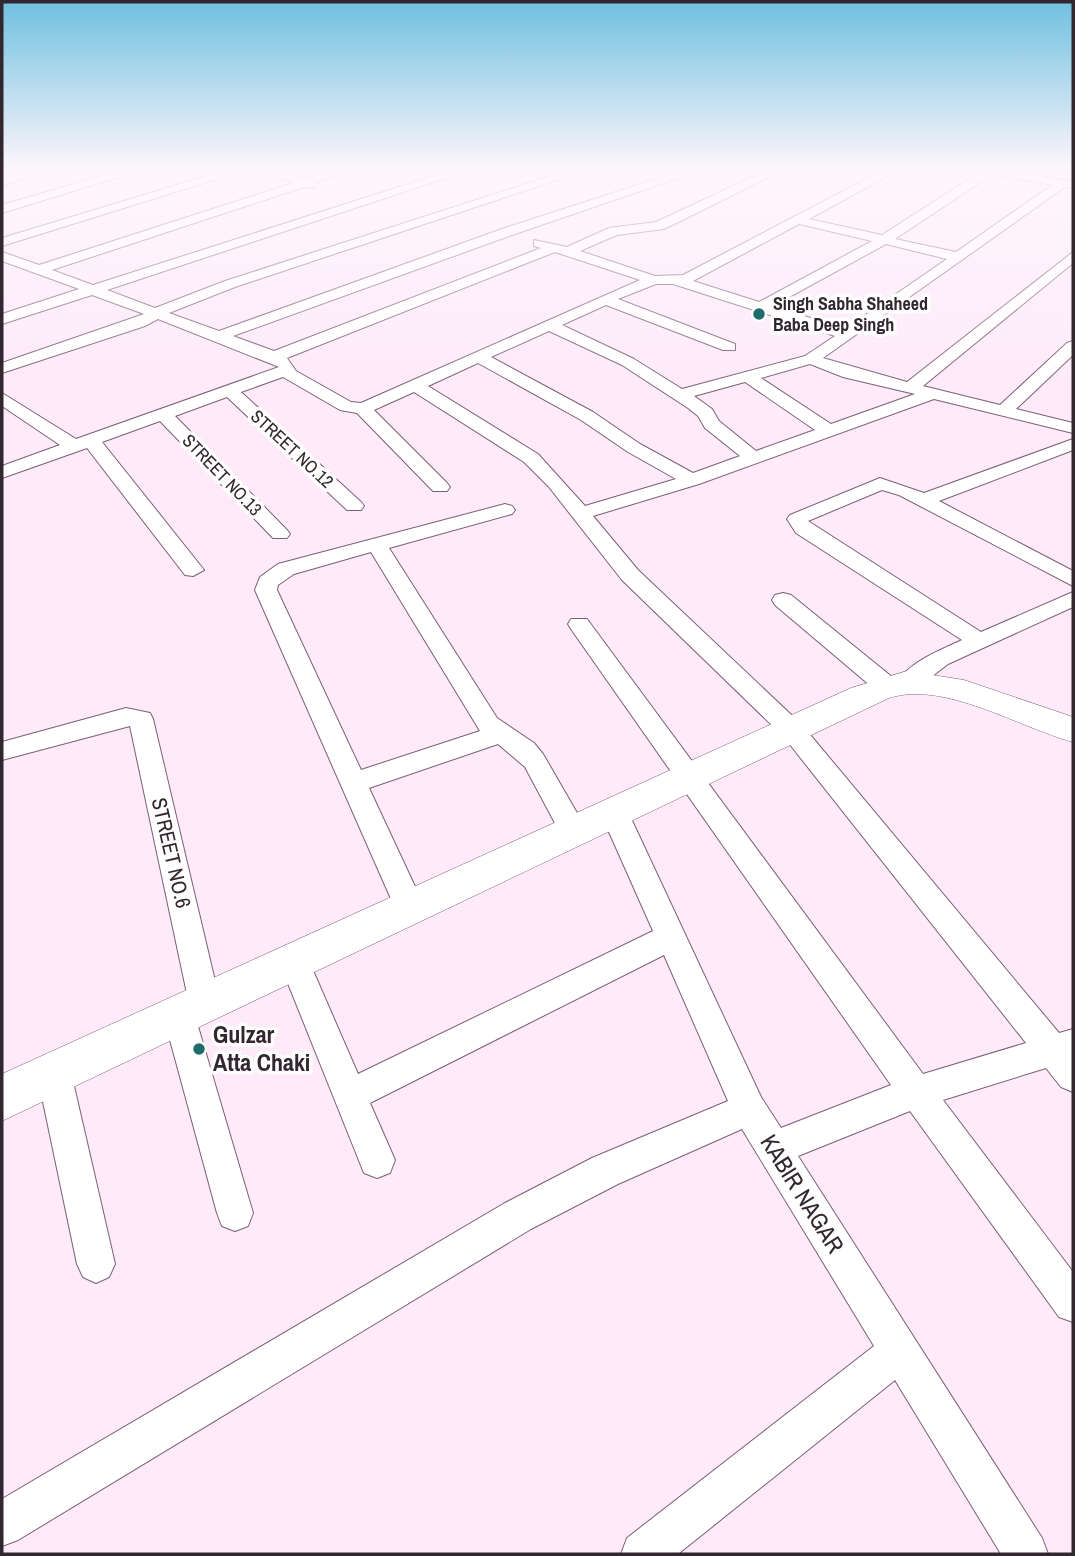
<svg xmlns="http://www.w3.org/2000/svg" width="1075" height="1556" font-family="'Archivo Narrow',sans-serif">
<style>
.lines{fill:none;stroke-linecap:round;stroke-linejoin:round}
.street-casing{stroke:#7b5f74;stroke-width:2}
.secondary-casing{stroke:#7b5f74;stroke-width:1}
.street{fill:#fff;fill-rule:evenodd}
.secondary{fill:#fff;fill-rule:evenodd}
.wall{fill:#bfa3b8}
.shaded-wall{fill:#9b8596}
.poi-dot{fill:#1f6c6c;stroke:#fefefe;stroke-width:2.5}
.labels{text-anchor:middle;stroke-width:7;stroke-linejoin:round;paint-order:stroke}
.far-poi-label{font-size:18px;font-weight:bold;fill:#32262f;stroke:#fefefe;text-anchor:start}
.far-street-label{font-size:18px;fill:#32262f;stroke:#fefefe}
.street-label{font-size:21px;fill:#32262f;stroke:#fefefe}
.near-poi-label{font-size:24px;font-weight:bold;fill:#32262f;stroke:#fefefe;text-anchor:start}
.near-street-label{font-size:24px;fill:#32262f;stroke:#fefefe}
</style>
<rect width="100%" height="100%" fill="#feeaf9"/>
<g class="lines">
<g class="street-casing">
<g id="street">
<polygon points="39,168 58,168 2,186 2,178"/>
<polygon points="129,168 148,168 2,213 2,205"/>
<polygon points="233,168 252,168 2,246 2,238"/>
<path d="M 258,168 L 275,168 L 305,179 L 338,168 L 356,168 L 315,183 L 314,188 L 304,187 L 52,270 L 93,285 L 458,168 L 476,168 L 107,290 L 155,308 L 225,281 L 575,168 L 593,168 L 235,287 L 169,313 L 219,331 L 502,229 L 690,168 L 708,168 L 512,235 L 233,336 L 274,351 L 541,248 L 534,246 L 534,240 L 567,247 L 609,228 L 656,222 L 772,168 L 788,168 L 664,229 L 617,235 L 580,251 L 655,276 L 683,275 L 887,168 L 902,168 L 809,219 L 882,235 L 980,172 L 970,168 L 996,168 L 1073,182 L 1073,188 L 1065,187 L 823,358 L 907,382 L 1073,252 L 1073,263 L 923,386 L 1000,405 L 1067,343 L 1073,341 L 1073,355 L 1016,409 L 1073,423 L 1073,433 L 934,399 L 699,484 L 593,516 L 638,570 L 802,725 L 1059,1033 L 1073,1029 L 1073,1092 L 1061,1087 L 1046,1068 L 943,1100 L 1073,1272 L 1073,1322 L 1059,1317 L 910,1111 L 798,1156 L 1042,1538 L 1048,1554 L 1001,1554 L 895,1380 L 678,1554 L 621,1554 L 627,1538 L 874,1346 L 742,1129 L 618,1184 L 531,1229 L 18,1540 L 2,1546 L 2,1499 L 505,1203 L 592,1158 L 728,1101 L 664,955 L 370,1103 L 395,1160 L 390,1173 L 377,1178 L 364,1173 L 279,961 L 283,952 L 294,948 L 305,952 L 358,1074 L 653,931 L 601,814 L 605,807 L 615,804 L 625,807 L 629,814 L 761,1097 L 781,1128 L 891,1085 L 571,629 L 568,624 L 571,619 L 587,619 L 923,1074 L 1026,1043 L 784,737 L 622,580 L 549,487 L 524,462 L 414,392 L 374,410 L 447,483 L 450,487 L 447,491 L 433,491 L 357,413 L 340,410 L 283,377 L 241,392 L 361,502 L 364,506 L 361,510 L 347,510 L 227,397 L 175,416 L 287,530 L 290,534 L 287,538 L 273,538 L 160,421 L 102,442 L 204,570 L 193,576 L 185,575 L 87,448 L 2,478 L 2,466 L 60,445 L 2,406 L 2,393 L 76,439 L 279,367 L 158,319 L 145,326 L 2,373 L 2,363 L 144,314 L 92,295 L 2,324 L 2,314 L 79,289 L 2,261 L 2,252 L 39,265 L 293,183 ZM 993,174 L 1052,185 L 956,252 L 895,239 ZM 799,224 L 872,241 L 759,302 L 693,281 ZM 886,244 L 947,259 L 845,329 L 773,306 ZM 555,252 L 640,280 L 361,403 L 351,402 L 296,371 L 287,358 ZM 656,284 L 673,284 L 835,336 L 805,356 L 682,389 L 634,359 L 562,325 L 606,305 L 723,350 L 735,350 L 735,344 L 618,299 ZM 549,331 L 622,365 L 688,408 L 698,416 L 705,428 L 740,456 L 693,473 L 640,444 L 593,412 L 491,357 ZM 478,363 L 581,420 L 628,452 L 676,479 L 585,506 L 538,454 L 428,386 ZM 810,364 L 843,377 L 915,394 L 831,424 L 761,378 ZM 745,382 L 815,430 L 756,451 L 719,421 L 712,409 L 694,396 Z"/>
<path d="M 1073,439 L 1073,450 L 939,501 L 1073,571 L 1073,586 L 899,495 L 882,490 L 808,521 L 981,632 L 1073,592 L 1073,607 L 948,664 L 918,687 L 902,687 L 898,681 C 911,661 941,650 962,640 L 796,533 L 787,519 L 790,515 L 880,478 L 924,493 Z"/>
<path d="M 505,504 L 512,506 L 515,510 L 512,514 L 389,548 L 497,718 L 534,743 L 543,754 L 588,832 L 584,840 L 574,843 L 564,840 L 525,767 L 498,744 L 369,788 L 425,908 L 420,917 L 410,920 L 400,917 L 395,908 L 255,590 L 260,577 L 278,564 ZM 371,552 L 480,731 L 361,770 L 277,590 L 278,585 L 294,574 Z"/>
<polygon points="783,593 791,595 897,681 900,687 897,693 879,693 775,605 772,600 775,595"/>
<polygon points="126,708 150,713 153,719 220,1002 215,1012 204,1016 194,1013 253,1213 248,1226 235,1231 222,1226 217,1213 163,1014 168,1004 179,1000 189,1003 130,726 2,760 2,742"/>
<polygon points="54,1057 66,1062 71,1073 115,1264 109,1277 96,1283 83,1277 77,1264 37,1073 42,1062"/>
</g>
</g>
<g class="secondary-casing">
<path id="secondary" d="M 907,671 L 964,680 L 1073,717 L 1073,742 C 1020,728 944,680 889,698 L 2,1121 L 2,1074 L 851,688 Z"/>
</g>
<use href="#street" class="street"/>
<use href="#secondary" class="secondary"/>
</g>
<polygon class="wall" points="847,168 889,168 877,174"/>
<polygon class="shaded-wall" points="879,168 889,168 877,174"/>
<linearGradient id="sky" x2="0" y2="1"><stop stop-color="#6ec0df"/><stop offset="0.44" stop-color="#fff6fc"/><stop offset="1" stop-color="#fff6fc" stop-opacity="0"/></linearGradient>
<rect width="1075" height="386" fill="url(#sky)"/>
<g class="poi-dot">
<circle cx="759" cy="314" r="7"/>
<circle cx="199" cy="1049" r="7"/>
</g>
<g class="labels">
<g class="far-poi-label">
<text x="773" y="310">Singh Sabha Shaheed<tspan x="773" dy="21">Baba Deep Singh</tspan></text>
</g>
<g class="far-street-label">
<text transform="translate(292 449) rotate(43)" y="6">STREET NO.12</text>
<text transform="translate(222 475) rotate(46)" y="6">STREET NO.13</text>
</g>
<g class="street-label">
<text transform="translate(171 853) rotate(77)" y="7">STREET NO.6</text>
</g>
<g class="near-poi-label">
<text x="213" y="1043">Gulzar<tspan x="213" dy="28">Atta Chaki</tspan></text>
</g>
<g class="near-street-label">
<text transform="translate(802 1194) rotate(58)" y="8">KABIR NAGAR</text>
</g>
</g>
<rect width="1075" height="1556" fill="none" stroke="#32262f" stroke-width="7"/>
</svg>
